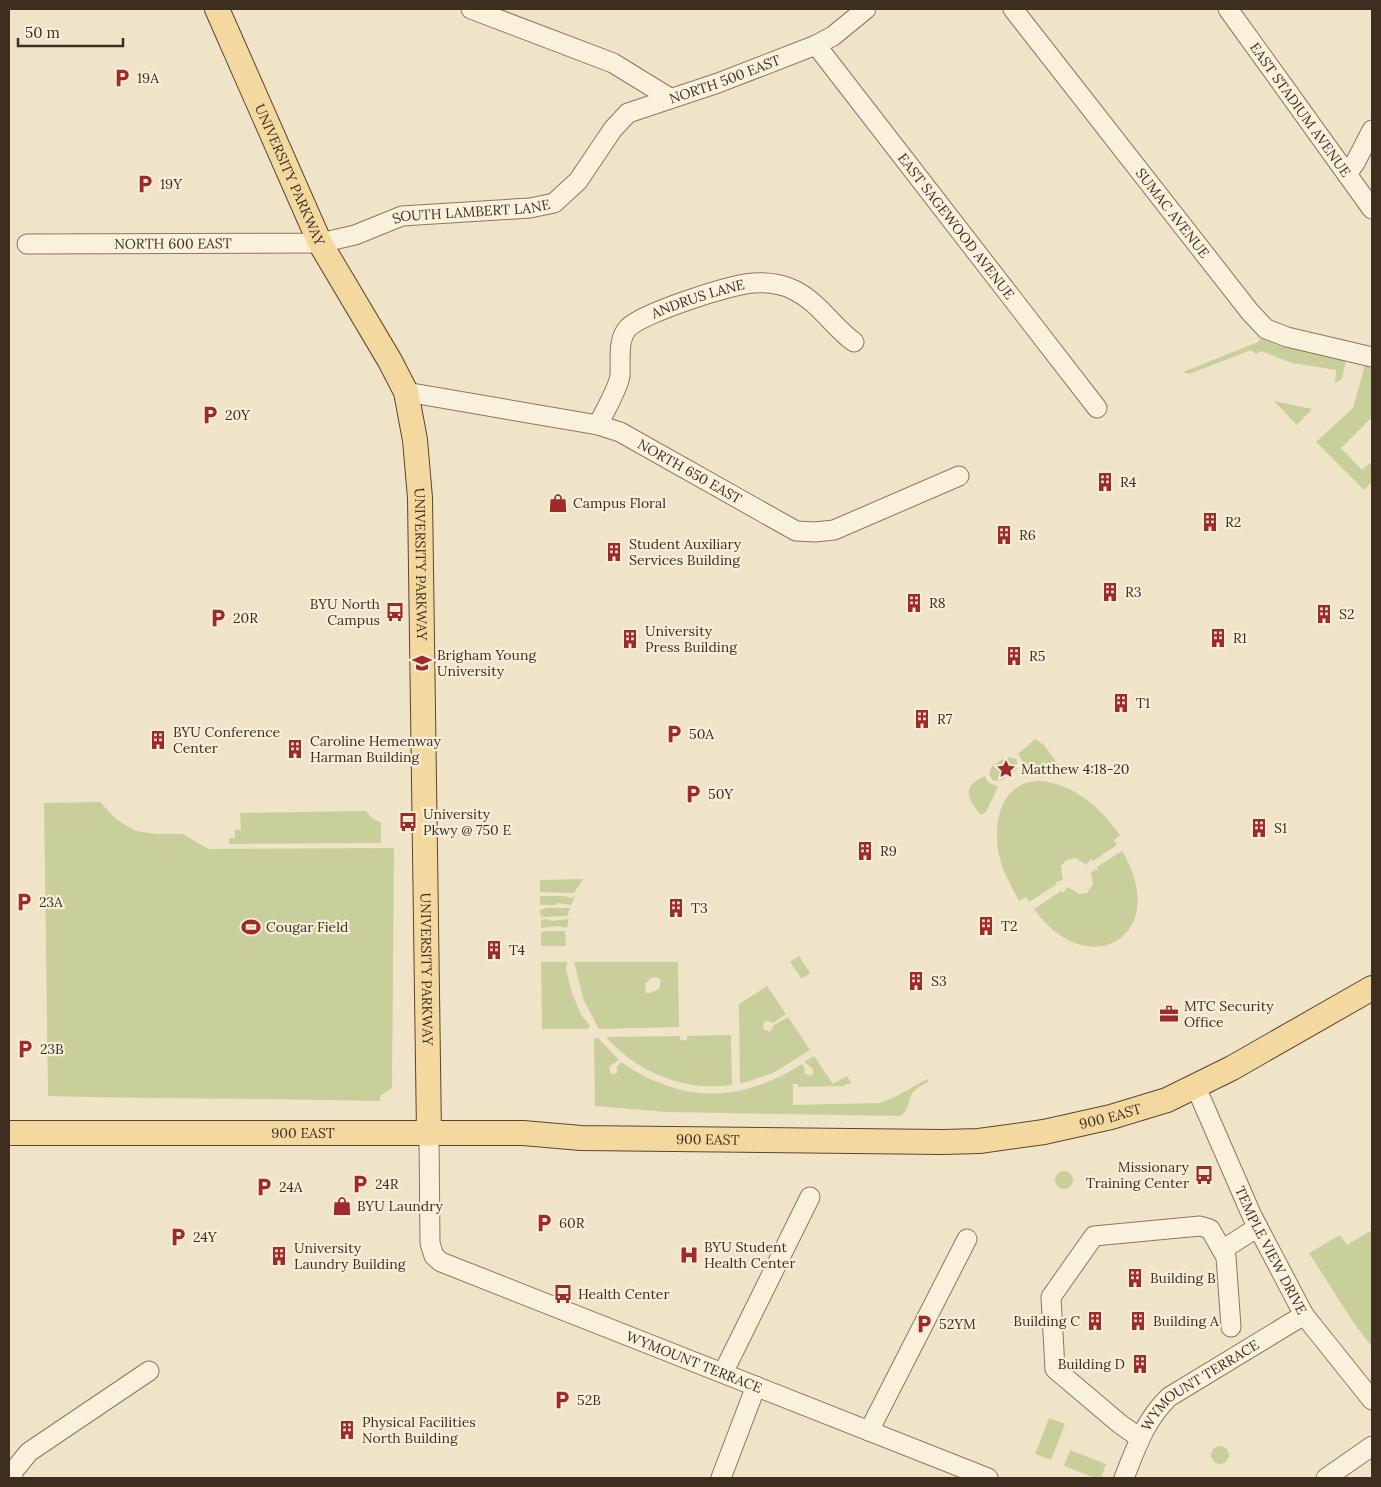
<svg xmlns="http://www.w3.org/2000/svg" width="1381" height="1487" font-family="Lora,serif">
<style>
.green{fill:#c9cf9b;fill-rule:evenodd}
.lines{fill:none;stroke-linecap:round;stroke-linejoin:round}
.minor-casing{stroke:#8d765c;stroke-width:21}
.major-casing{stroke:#5b4430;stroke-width:26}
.minor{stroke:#faf1dc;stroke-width:19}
.major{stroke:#f3d9a0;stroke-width:24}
.labels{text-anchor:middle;stroke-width:4.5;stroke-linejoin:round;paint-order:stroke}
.street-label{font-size:14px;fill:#3d2e20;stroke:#f7eed8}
.poi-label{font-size:14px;fill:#3d2e20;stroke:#f7eed8;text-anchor:start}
</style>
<rect width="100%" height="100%" fill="#f0e4c8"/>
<g class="green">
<polygon points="1261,337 1276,345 1346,360 1342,379 1335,383 1336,370 1292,363 1261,351 1256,354 1251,350 1189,374 1183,372 1258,342"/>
<polygon points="1366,364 1372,366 1372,417 1341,448 1362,470 1370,463 1372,465 1372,482 1364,490 1316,442 1353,408 1364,369 1363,368"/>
<polygon points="1274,401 1312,409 1297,425"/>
<polygon points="1035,739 1044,745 1059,766 1056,770 1023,770 1022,760 1018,754"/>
<polygon points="1006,757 1017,759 1017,769 1002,780 993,781 989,774 992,766"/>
<path d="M 985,776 L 988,782 L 998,787 L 986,812 L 981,815 C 968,799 960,787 985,776 Z"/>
<path d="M 1042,781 C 1076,785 1101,809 1120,835 L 1114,840 L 1117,845 L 1093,861 L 1091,859 L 1086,865 L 1076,858 L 1066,860 L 1061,866 L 1063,880 L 1056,882 L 1057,884 L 1029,902 L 1026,897 L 1019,901 C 1012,887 1004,874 1000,859 C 991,826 1000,779 1042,781 Z"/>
<path d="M 100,802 L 117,820 L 136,831 L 156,834 L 183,834 L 208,849 L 394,848 L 392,1088 L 380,1096 L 380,1101 C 269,1098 158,1099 48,1096 L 44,803 Z"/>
<polygon points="366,811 372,818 381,823 381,843 229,844 229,838 235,838 235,830 241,830 240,813"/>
<path d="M 1122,851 C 1173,936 1088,985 1034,909 L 1061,891 L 1063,893 L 1068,887 L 1079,894 L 1087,893 L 1093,884 L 1091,872 L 1095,869 L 1097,870 L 1097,867 Z"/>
<polygon points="583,879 574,893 540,892 540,880"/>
<polygon points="563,896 571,898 575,896 571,905 556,903 556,905 540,905 540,896"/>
<polygon points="546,908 570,908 567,916 541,917 540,910"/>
<polygon points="547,919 553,921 569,919 567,928 557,926 541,928 541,920"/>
<polygon points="544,931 565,931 566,946 541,946 541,933"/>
<polygon points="799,956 810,973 803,978 801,978 790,962"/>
<polygon points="541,962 567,962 566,969 572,993 581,1015 590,1026 588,1029 542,1029"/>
<path d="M 574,962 L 678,962 L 679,1027 L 599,1029 L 584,1001 ZM 656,977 L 661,980 L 659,989 L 650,993 L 646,993 L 645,984 L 651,978 Z"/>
<polygon points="767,986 786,1014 773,1023 768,1021 764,1022 763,1029 770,1032 774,1025 788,1017 810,1050 773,1073 740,1084 739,1004"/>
<path d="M 731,1035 L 732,1085 C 684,1092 637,1072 606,1037 L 680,1036 L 680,1040 L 686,1040 L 687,1043 L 687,1036 Z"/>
<path d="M 598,1038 L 619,1060 L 609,1067 L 611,1074 L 617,1073 L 617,1067 L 621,1062 C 681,1104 741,1103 802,1064 L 805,1069 L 804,1073 L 810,1076 L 813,1074 L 813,1069 L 804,1062 L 814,1056 L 833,1084 L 847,1076 L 852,1084 L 845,1084 L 845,1086 L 798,1087 L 798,1084 L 793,1084 L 793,1105 L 880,1103 L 895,1097 L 927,1079 L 929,1082 C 901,1093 916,1103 901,1116 L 666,1112 L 595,1106 L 594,1039 Z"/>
<circle cx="1064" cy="1180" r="9"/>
<polygon points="1372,1230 1372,1347 1353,1322 1309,1253 1340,1235 1347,1245"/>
<polygon points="1049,1418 1065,1424 1051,1460 1035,1454"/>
<circle cx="1220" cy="1455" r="9"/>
<polygon points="1070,1450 1106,1464 1101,1478 1095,1478 1064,1466"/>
</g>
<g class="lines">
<g class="minor-casing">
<g id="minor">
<polyline points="471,9 613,63 670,98"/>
<path id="s1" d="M 1013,9 L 1250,312 L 1266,329 L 1287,337 L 1372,357"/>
<path id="s2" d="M 1228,9 L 1372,209"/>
<path id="s3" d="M 816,45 L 1097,408"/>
<polyline points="1347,174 1355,163 1372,130"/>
<path id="s4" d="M 27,244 L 320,243 L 355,235 L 402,216 L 530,208 L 554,203 L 578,181 L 613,129 L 628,113 L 718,83 L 816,45 L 833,36 L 866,9"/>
<path id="s5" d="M 406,392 L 598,425 L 620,432 L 796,531 L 815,532 L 834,530 L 959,476"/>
<path id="s6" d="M 598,425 C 604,412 618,389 620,376 C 621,361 617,340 628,328 C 642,313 732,284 753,283 C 767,282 782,284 794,290 C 820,303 832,326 854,342"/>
<path id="s7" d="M 1195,1085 L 1252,1216 L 1304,1315 L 1372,1400"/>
<path id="s8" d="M 429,1134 L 430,1243 L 434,1256 L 441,1262 L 988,1478"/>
<polyline points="1222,1250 1258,1227"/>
<polyline points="723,1373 810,1197"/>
<polyline points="869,1431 967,1239"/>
<polyline points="1140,1438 1120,1424 1055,1369 1051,1297 1094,1236 1200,1226 1210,1229 1226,1257 1231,1327"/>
<polyline points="11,1478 15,1469 29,1452 149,1371"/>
<polyline points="721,1478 756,1386"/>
<path id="s9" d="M 1124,1478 C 1136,1448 1145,1420 1169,1397 L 1304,1315"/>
<polyline points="1326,1478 1372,1446"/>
</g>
</g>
<g class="major-casing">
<g id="major">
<path id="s10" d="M 217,9 L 320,243 L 390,361 L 406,392 L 415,440 L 420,498 L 429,1134"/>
<path id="s11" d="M 9,1133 L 523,1133 L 581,1138 L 943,1142 L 979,1141 L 1044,1132 L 1111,1117 L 1167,1100 L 1232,1068 L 1372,988"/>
</g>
</g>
<use href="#minor" class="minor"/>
<use href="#major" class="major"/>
</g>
<defs>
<g id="parking-bare" transform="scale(1.5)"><path d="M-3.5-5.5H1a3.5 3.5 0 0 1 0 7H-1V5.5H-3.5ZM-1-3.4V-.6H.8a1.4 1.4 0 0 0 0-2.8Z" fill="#9e2a2b" stroke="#f7eed8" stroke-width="2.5" paint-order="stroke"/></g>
<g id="building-bare" transform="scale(1.5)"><path d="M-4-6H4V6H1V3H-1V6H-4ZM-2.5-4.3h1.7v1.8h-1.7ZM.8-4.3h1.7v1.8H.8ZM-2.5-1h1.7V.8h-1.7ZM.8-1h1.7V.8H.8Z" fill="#9e2a2b" stroke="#f7eed8" stroke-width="2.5" paint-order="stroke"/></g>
<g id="shop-bare" transform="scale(1.5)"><path d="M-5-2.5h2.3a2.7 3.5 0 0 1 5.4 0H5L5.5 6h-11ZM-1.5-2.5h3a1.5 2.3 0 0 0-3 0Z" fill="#9e2a2b" stroke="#f7eed8" stroke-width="2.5" paint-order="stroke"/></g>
<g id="bus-bare" transform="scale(1.5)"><path d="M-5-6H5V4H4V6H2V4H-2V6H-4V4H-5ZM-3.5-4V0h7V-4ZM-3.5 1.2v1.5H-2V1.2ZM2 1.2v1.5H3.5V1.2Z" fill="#9e2a2b" stroke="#f7eed8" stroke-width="2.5" paint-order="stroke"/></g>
<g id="university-bare" transform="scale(1.5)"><path d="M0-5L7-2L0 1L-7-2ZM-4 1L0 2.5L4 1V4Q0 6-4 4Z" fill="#9e2a2b" stroke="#f7eed8" stroke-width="2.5" paint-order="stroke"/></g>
<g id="sight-bare" transform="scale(1.5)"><path d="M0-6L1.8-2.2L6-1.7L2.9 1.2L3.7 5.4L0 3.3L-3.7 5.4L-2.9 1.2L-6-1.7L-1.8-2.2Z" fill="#9e2a2b" stroke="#f7eed8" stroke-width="2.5" paint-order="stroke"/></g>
<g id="stadium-bare" transform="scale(1.5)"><path d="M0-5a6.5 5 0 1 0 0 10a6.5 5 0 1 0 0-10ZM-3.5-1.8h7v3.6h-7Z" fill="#9e2a2b" stroke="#f7eed8" stroke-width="2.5" paint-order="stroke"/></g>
<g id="office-bare" transform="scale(1.5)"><path d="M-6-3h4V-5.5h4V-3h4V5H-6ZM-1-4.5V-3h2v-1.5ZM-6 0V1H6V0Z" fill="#9e2a2b" stroke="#f7eed8" stroke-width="2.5" paint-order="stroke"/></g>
<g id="hospital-bare" transform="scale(1.5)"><path d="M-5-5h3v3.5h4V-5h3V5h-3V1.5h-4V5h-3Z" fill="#9e2a2b" stroke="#f7eed8" stroke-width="2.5" paint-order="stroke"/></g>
</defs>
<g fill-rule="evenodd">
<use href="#parking-bare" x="122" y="78"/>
<use href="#parking-bare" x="145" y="184"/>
<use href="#parking-bare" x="210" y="415"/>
<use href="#building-bare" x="1105" y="482"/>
<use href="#shop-bare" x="558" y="503"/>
<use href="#building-bare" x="1210" y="522"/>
<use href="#building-bare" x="1004" y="535"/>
<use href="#building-bare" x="614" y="552"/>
<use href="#building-bare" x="1110" y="592"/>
<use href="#building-bare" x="914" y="603"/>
<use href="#bus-bare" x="395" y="612"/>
<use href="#building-bare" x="1324" y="614"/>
<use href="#parking-bare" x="218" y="618"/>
<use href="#building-bare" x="1218" y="638"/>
<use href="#building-bare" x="630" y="639"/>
<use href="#building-bare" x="1014" y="656"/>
<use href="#university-bare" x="422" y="663"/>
<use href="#building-bare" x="1121" y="703"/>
<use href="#building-bare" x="922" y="719"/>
<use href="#parking-bare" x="674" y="734"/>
<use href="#building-bare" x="158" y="740"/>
<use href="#building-bare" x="295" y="749"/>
<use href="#sight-bare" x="1006" y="769"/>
<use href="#parking-bare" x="693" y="794"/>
<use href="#bus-bare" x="408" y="822"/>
<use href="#building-bare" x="1259" y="828"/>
<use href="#building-bare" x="865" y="851"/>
<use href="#parking-bare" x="24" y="902"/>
<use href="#building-bare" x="676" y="908"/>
<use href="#building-bare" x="986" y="926"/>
<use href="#stadium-bare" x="251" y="927"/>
<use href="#building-bare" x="494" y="950"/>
<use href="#building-bare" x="916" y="981"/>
<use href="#office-bare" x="1169" y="1014"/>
<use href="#parking-bare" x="25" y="1049"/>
<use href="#bus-bare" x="1204" y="1175"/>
<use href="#parking-bare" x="360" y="1184"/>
<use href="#parking-bare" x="264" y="1187"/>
<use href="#shop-bare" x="342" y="1206"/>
<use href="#parking-bare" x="544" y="1223"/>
<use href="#parking-bare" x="178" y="1237"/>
<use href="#hospital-bare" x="689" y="1255"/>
<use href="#building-bare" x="279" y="1256"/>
<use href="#building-bare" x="1135" y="1278"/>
<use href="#bus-bare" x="563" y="1294"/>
<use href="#building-bare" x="1095" y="1321"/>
<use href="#building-bare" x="1138" y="1321"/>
<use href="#parking-bare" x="924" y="1324"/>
<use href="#building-bare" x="1140" y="1364"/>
<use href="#parking-bare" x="562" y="1400"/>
<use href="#building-bare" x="347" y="1430"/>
</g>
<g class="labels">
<g class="street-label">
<text dy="5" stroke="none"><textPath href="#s4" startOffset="752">NORTH 500 EAST</textPath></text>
<text dy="5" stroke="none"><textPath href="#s2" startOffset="124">EAST STADIUM AVENUE</textPath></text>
<text dy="5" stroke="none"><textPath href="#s10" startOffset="181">UNIVERSITY PARKWAY</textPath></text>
<text dy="5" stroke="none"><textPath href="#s4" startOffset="449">SOUTH LAMBERT LANE</textPath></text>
<text dy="5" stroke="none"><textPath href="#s1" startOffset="259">SUMAC AVENUE</textPath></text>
<text dy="5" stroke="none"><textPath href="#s3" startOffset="229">EAST SAGEWOOD AVENUE</textPath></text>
<text dy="5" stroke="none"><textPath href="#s4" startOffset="146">NORTH 600 EAST</textPath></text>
<text dy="5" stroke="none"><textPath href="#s6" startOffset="180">ANDRUS LANE</textPath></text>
<text dy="5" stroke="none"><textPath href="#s5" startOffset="298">NORTH 650 EAST</textPath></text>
<text dy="5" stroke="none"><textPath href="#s10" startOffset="601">UNIVERSITY PARKWAY</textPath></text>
<text dy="5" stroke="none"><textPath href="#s10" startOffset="1006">UNIVERSITY PARKWAY</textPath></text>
<text dy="5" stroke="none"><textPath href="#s11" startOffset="1104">900 EAST</textPath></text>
<text dy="5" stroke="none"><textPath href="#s11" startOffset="294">900 EAST</textPath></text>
<text dy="5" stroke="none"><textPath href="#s11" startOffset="699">900 EAST</textPath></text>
<text dy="5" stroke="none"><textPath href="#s7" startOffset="182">TEMPLE VIEW DRIVE</textPath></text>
<text dy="5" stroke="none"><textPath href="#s8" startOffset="404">WYMOUNT TERRACE</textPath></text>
<text dy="5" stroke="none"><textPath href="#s9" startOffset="125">WYMOUNT TERRACE</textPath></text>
</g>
<g class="poi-label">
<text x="137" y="83">19A</text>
<text x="160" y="189">19Y</text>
<text x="225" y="420">20Y</text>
<text x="1120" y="487">R4</text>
<text x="573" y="508">Campus Floral</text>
<text x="1225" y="527">R2</text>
<text x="1019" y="540">R6</text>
<text x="629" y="549">Student Auxiliary<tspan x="629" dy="16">Services Building</tspan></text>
<text x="1125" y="597">R3</text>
<text x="929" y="608">R8</text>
<text x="380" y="609" text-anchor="end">BYU North<tspan x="380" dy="16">Campus</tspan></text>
<text x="1339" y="619">S2</text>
<text x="233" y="623">20R</text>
<text x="645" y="636">University<tspan x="645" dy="16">Press Building</tspan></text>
<text x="1233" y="643">R1</text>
<text x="437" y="660">Brigham Young<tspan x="437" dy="16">University</tspan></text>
<text x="1029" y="661">R5</text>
<text x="1136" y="708">T1</text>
<text x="937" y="724">R7</text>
<text x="173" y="737">BYU Conference<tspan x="173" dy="16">Center</tspan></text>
<text x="689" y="739">50A</text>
<text x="310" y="746">Caroline Hemenway<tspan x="310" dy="16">Harman Building</tspan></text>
<text x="1021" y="774">Matthew 4:18-20</text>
<text x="708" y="799">50Y</text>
<text x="423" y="819">University<tspan x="423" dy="16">Pkwy @ 750 E</tspan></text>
<text x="1274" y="833">S1</text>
<text x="880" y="856">R9</text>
<text x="39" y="907">23A</text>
<text x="691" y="913">T3</text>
<text x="1001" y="931">T2</text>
<text x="266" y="932">Cougar Field</text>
<text x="509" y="955">T4</text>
<text x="931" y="986">S3</text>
<text x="1184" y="1011">MTC Security<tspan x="1184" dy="16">Office</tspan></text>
<text x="40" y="1054">23B</text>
<text x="1189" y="1172" text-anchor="end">Missionary<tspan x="1189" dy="16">Training Center</tspan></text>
<text x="375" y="1189">24R</text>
<text x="279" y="1192">24A</text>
<text x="357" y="1211">BYU Laundry</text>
<text x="559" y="1228">60R</text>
<text x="193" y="1242">24Y</text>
<text x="704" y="1252">BYU Student<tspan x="704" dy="16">Health Center</tspan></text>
<text x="294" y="1253">University<tspan x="294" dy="16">Laundry Building</tspan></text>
<text x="1150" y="1283">Building B</text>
<text x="578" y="1299">Health Center</text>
<text x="1080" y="1326" text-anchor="end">Building C</text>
<text x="1153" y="1326">Building A</text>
<text x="939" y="1329">52YM</text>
<text x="1125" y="1369" text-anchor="end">Building D</text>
<text x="577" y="1405">52B</text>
<text x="362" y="1427">Physical Facilities<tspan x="362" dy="16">North Building</tspan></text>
</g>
</g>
<rect width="1381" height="1487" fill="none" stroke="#3d2e20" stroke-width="20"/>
<path d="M18 38v8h105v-8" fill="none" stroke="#3d2e20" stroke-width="2.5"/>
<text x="25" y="38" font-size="15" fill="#3d2e20" stroke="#f7eed8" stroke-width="4" paint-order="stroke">50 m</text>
</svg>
